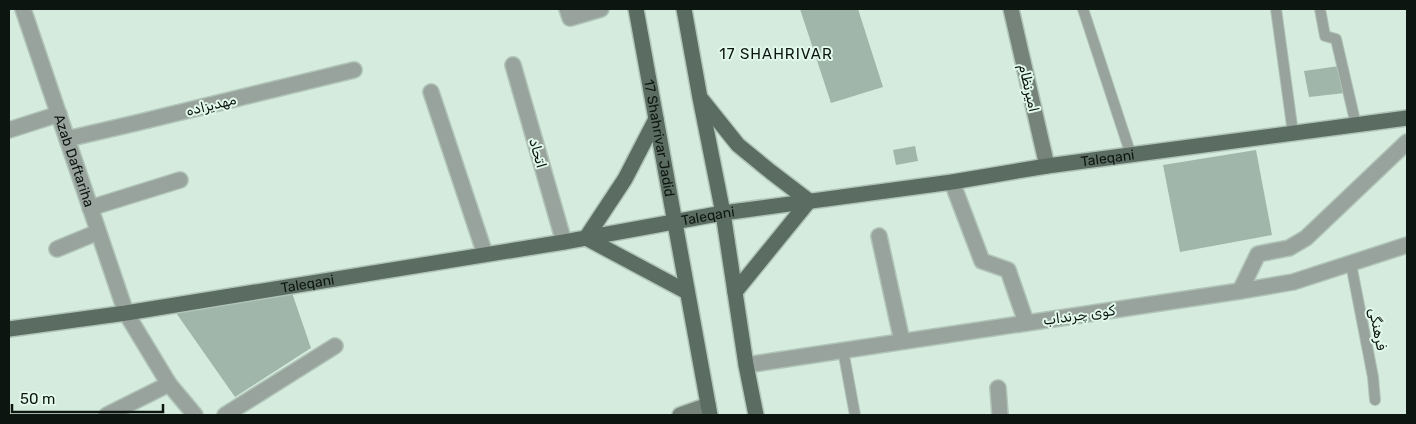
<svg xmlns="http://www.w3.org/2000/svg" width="1416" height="424" font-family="Rubik,'Noto Sans Arabic',sans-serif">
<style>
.building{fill:#a0b6aa}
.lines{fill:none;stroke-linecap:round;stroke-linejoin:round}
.lane-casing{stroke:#b0c4b8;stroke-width:12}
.street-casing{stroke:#b0c4b8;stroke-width:18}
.secondary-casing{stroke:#b0c4b8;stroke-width:18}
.primary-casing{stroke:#b0c4b8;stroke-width:18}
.lane{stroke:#99a39d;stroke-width:10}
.street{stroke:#99a39d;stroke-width:15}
.secondary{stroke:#75837b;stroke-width:15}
.primary{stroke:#5b6c62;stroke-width:15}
.labels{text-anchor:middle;stroke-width:4;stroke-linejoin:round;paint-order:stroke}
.street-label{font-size:14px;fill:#0d1511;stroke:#e1f8eb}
.neighbourhood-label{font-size:15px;letter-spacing:1px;fill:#0d1511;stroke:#e1f8eb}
</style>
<rect width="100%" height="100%" fill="#d4ebdd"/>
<g class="building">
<polygon points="800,9 858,9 883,87 831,103"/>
<polygon points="1339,66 1345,93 1309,97 1304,71"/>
<polygon points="915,146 918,161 896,165 893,150"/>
<polygon points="1256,150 1272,235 1180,252 1163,165"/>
<polygon points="291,290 311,348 235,397 174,310"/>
</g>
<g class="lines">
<g class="lane-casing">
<g id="lane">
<polyline points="1083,9 1131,155"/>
<polyline points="1276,9 1293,133"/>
<polyline points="1320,9 1325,36 1336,39 1356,125"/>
<polyline points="1351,264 1373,377 1375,400"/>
<polyline points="843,350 855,415"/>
</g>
</g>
<g class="street-casing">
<g id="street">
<path id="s1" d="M 23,9 L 126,313 L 169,384 L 195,415"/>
<polyline points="567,9 570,18 601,9"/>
<polyline points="513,65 564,242"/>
<polyline points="431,92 485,254"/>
<polyline points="9,130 59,114"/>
<polyline points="67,139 136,123 354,70"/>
<polyline points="952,182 982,261 1008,270 1026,322"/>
<polyline points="90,208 180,180"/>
<polyline points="879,236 902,341"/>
<polyline points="57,249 98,232"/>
<polyline points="1240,291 1258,254 1289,248 1306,238 1407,142"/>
<polyline points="746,365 1240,291 1293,282 1407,245"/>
<polyline points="998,388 1000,415"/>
<polyline points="107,415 169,384"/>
<polyline points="225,415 335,346"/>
</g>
</g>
<g class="secondary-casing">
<g id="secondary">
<polyline points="1011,9 1047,166"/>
<polyline points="680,415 708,405"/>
</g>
</g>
<g class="primary-casing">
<g id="primary">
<path id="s2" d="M 636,9 L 710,415"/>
<polyline points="684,9 700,98 723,213 746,365 756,415"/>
<polyline points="702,100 738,145 771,172 809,201 735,292"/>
<polyline points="656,119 625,179 586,238 687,292"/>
<path id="s3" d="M 9,329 L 126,313 L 564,242 L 723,213 L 952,182 L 1047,166 L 1407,118"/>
</g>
</g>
<use href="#lane" class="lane"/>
<use href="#street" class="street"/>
<use href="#secondary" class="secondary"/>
<use href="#primary" class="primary"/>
</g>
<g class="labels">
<g class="street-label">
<text transform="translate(1029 88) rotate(77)" y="5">امیرنظام</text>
<text transform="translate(211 105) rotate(-14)" y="5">مهدیزاده</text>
<text dy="5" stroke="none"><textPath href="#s2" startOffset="131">17 Shahrivar Jadid</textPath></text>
<text transform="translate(538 153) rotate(74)" y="5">اتحاد</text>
<text dy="5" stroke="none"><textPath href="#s3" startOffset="1112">Taleqani</textPath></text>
<text dy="5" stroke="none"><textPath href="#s1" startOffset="160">Azab Daftariha</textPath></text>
<text dy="5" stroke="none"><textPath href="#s3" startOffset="708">Taleqani</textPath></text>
<text dy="5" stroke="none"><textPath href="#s3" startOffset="302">Taleqani</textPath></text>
<text transform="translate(1079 315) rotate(-8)" y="5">کوی چرنداب</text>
<text transform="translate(1378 329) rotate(79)" y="5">فرهنگی</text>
</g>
<g class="neighbourhood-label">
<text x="776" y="59">17 SHAHRIVAR</text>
</g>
</g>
<rect width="1416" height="424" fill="none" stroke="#0d1511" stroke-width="20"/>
<path d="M12 404v8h151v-8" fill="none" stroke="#0d1511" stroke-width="2.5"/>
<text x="20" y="404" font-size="15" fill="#0d1511" stroke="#e1f8eb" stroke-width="4" paint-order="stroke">50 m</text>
</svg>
